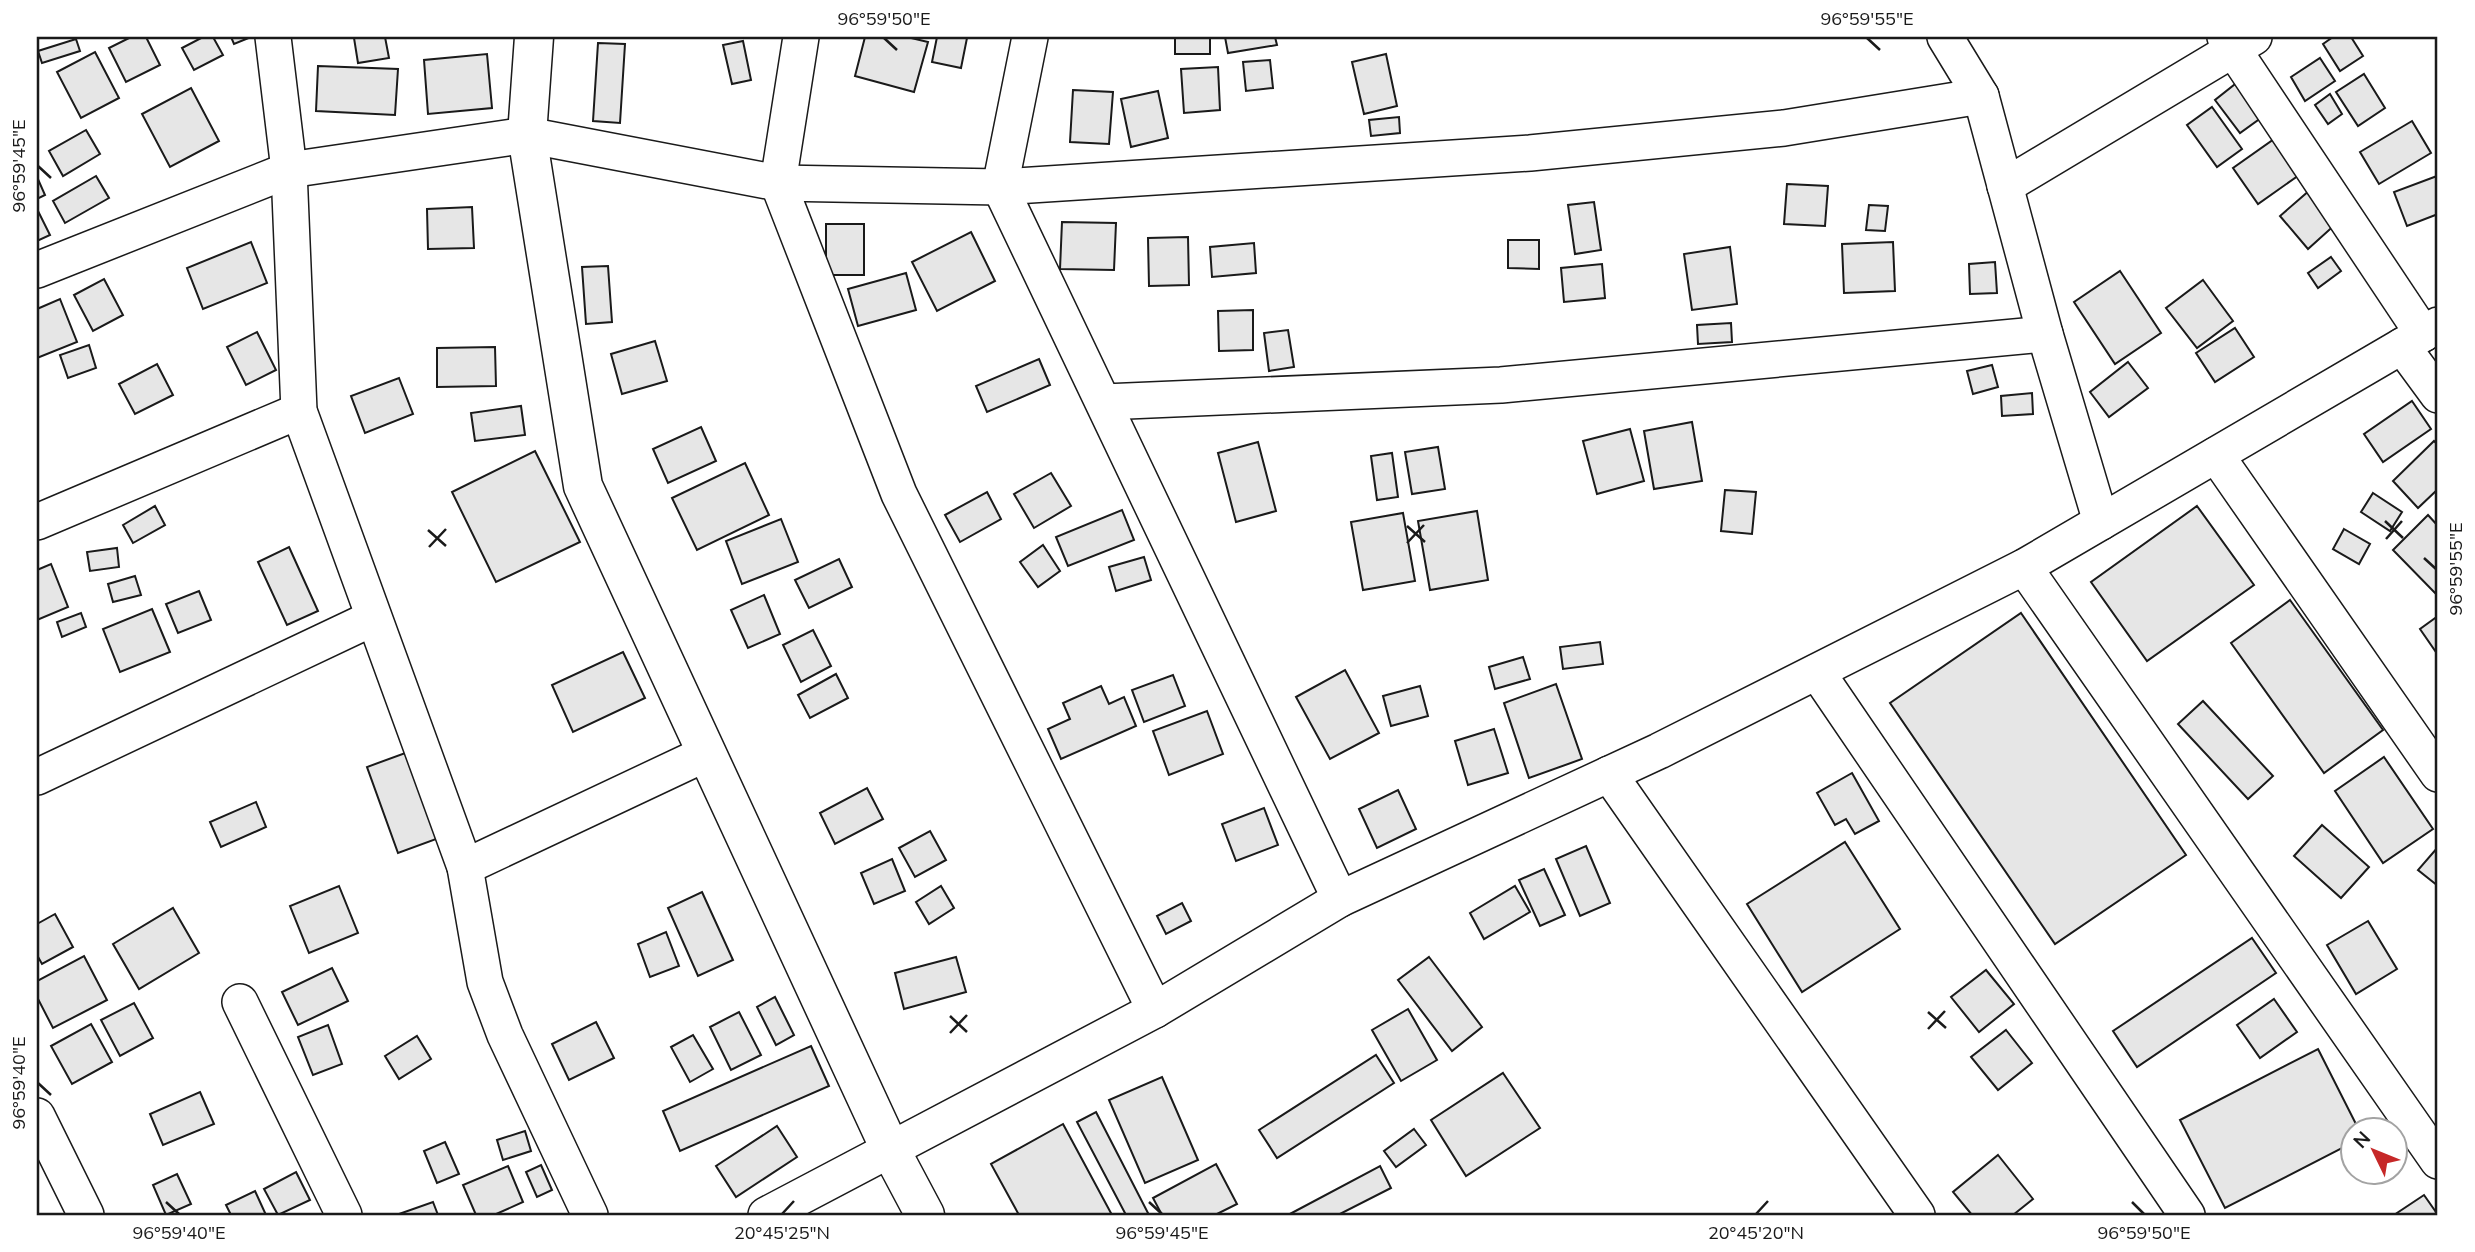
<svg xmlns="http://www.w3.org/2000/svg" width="2475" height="1252" font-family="Mulish,sans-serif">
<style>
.building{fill:#e6e6e6;stroke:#1a1a1a;stroke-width:2}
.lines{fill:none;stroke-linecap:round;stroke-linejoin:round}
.minor-casing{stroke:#1a1a1a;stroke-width:38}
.major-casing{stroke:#1a1a1a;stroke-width:41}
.minor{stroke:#fff;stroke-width:35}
.major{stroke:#fff;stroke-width:38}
.ticks{fill:none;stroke:#1a1a1a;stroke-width:2.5}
.neatline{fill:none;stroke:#1a1a1a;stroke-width:2.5}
.ticks-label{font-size:18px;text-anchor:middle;fill:#1a1a1a}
</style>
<rect width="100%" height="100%" fill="#fff"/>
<g class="building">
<polygon points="131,37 146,37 160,65 126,82 109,48"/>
<polygon points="203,37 213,37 223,55 194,70 182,48"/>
<polygon points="231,37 251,37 234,44"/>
<polygon points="385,37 389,58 358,63 354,38"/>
<polygon points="865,37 907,37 928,42 914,92 855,76"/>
<polygon points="937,37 967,38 961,68 932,62"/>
<rect x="1175" y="37" width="35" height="17"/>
<polygon points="1225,37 1275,37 1277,45 1228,53"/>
<polygon points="2333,37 2351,37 2363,56 2340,71 2323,44"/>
<polygon points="76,39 80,51 42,63 38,51"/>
<polygon points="743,41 751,80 732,84 723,45"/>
<polygon points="598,43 625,44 620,123 593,121"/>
<polygon points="95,52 119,98 81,118 57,72"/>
<polygon points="487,54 492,108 428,114 424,60"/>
<polygon points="1386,54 1397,106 1364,114 1352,62"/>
<polygon points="2320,58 2335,81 2305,101 2291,77"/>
<polygon points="1270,60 1273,88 1246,91 1243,62"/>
<polygon points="318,66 398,69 395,115 316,111"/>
<polygon points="1218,67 1220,110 1184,113 1181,69"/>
<polygon points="2364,74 2385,108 2358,126 2336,92"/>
<polygon points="2239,81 2265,115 2240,133 2215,100"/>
<polygon points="191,88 219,141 170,167 142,114"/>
<polygon points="1073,90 1113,92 1109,144 1070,142"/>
<polygon points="1158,91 1168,138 1131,147 1121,99"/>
<polygon points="2330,94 2342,114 2328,124 2315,105"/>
<polygon points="2212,107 2242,149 2217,167 2187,125"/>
<polygon points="1399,117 1400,133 1371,136 1369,120"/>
<polygon points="2412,121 2431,153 2379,184 2360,152"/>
<polygon points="86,130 100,154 63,176 49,151"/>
<polygon points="2277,137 2302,173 2258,204 2233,168"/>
<polygon points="96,176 109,198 65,223 53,201"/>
<polygon points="2437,176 2438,214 2407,226 2394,192"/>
<polygon points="37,177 45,195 37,199"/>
<polygon points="1787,184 1828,186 1825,226 1784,224"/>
<polygon points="2310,190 2338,222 2308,249 2280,216"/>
<polygon points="1594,202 1601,250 1575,254 1568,205"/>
<polygon points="1869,205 1888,206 1885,231 1866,230"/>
<polygon points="472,207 474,248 428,249 427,209"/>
<polygon points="38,211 50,235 37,241 37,212"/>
<polygon points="1062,222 1116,223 1114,270 1060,269"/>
<rect x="826" y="224" width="38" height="51"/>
<polygon points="971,232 995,281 937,311 912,262"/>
<polygon points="1188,237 1189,285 1149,286 1148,238"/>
<polygon points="1508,240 1539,240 1539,269 1508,268"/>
<polygon points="251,242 267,283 203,309 187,268"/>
<polygon points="1893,242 1895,291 1844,293 1842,244"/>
<polygon points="1254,243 1256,273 1212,277 1210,247"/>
<polygon points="1730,247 1737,304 1692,310 1684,254"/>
<polygon points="2331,257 2341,271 2318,288 2308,273"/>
<polygon points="1995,262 1997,293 1970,294 1969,264"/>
<polygon points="1602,264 1605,298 1564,302 1561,268"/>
<polygon points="608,266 612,322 586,324 582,267"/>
<polygon points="2120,271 2161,333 2115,364 2074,302"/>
<polygon points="906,273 916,310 858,326 848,289"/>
<polygon points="104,279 123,315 93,331 74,295"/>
<polygon points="2203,280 2233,321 2197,348 2166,308"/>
<polygon points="60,299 77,342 37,358 37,309"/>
<polygon points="1253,310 1253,350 1219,351 1218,311"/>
<polygon points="1731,323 1732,342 1698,344 1697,325"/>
<polygon points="2235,328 2254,357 2215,382 2196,353"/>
<polygon points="1288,330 1294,367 1269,371 1264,333"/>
<polygon points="257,332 276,370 246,385 227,347"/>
<polygon points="655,341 667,381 622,394 611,354"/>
<polygon points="89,345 96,368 68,378 60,355"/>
<polygon points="495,347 496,386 437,387 437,348"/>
<polygon points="1039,359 1050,385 987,412 976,386"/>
<polygon points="2128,362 2148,388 2109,417 2090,392"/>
<polygon points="157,364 173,395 135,414 119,384"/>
<polygon points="1992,365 1998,387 1973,394 1967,371"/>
<polygon points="399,378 413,414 365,433 351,396"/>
<polygon points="2032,393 2033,414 2002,416 2001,396"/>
<polygon points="2412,401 2431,429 2383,462 2364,434"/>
<polygon points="521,406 525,435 475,441 471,413"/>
<polygon points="1692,422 1702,481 1654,489 1644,431"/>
<polygon points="701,427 716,461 668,483 653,449"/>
<polygon points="1630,429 1644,481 1597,494 1583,441"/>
<polygon points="2434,441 2438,445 2438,489 2418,508 2393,481"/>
<polygon points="1258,442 1276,511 1236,522 1218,453"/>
<polygon points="1438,447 1445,489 1412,494 1405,452"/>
<polygon points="535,451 580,542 496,582 452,492"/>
<polygon points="1392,453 1398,497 1377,500 1371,456"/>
<polygon points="745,463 769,515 697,550 672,498"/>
<polygon points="1051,473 1071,506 1034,528 1014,494"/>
<polygon points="1725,490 1756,492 1752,534 1721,531"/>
<polygon points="987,492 1001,519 960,542 945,515"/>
<polygon points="2373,493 2402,512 2390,531 2361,512"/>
<polygon points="155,506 165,525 133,543 123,525"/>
<polygon points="2197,506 2254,585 2147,661 2091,582"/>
<polygon points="1122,510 1134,540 1068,566 1056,537"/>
<polygon points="1477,511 1488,580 1430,590 1418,521"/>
<polygon points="1403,513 1415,581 1363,590 1351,522"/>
<polygon points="2428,515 2438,526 2438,596 2393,550"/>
<polygon points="781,519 798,562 742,584 726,541"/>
<polygon points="2344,529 2370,544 2359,564 2333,549"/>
<polygon points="1043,545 1060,571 1038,587 1020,562"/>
<polygon points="289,547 318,611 287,625 258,562"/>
<polygon points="117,548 119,567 90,571 87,552"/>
<polygon points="1144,557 1151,580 1116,591 1109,567"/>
<polygon points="839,559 852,587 809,608 795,580"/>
<polygon points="51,564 68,607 37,620 37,570"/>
<polygon points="135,576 141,595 113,602 108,584"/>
<polygon points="199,591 211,620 178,633 166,604"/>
<polygon points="764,595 780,634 748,648 731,610"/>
<polygon points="2290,600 2383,730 2324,773 2231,643"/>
<polygon points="152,609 170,652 120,672 103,629"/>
<polygon points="81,613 86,627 62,637 57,622"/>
<polygon points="2021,613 2186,855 2055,944 1890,703"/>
<polygon points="2438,616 2438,655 2420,629"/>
<polygon points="813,630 831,666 801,682 783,645"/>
<polygon points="1600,642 1603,664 1563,669 1560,647"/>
<polygon points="623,652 645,698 573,732 552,685"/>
<polygon points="1523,657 1530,679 1495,689 1489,667"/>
<polygon points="1345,670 1379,733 1330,759 1296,697"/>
<polygon points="836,674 848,698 810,718 798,695"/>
<polygon points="1173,675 1185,706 1144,722 1132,690"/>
<polygon points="1556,684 1582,759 1529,778 1504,703"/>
<polygon points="1101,686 1109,704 1124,697 1136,726 1061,759 1048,729 1070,719 1063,703"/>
<polygon points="1420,686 1428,716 1391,726 1383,696"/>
<polygon points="2203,701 2273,776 2248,799 2178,724"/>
<polygon points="1207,711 1223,754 1169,775 1153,731"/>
<polygon points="1494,729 1508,773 1468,785 1455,741"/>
<polygon points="408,752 439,838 398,853 367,767"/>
<polygon points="2384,757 2433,829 2383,863 2335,791"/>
<polygon points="1852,773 1879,821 1855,834 1846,819 1835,825 1817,793"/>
<polygon points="867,788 883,819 835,844 820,813"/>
<polygon points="1398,790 1416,829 1377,848 1359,809"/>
<polygon points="256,802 266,827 221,847 210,822"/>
<polygon points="1264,808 1278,845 1236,861 1222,824"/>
<polygon points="2322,825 2369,867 2341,898 2294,856"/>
<polygon points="930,831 946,860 915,877 899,848"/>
<polygon points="1845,842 1900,929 1802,992 1747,904"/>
<polygon points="1586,846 1610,903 1580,916 1556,859"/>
<polygon points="2438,847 2438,886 2418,870"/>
<polygon points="892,859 905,891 874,904 861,873"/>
<polygon points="1544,869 1565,915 1540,926 1519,880"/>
<polygon points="339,886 358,933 309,953 290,906"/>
<polygon points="941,886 954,908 929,924 916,902"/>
<polygon points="1515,886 1530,912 1484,939 1470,913"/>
<polygon points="702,892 733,960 698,976 668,908"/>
<polygon points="1182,903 1191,921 1166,934 1157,916"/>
<polygon points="173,908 199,953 139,989 113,944"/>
<polygon points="55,914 73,947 42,964 37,955 37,924"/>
<polygon points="2368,921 2397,969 2356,994 2327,945"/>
<polygon points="666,932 679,966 650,977 638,944"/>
<polygon points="2252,938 2276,973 2137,1067 2113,1031"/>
<polygon points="84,956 107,1000 53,1028 37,997 37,981"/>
<polygon points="956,957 966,992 904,1009 895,973"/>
<polygon points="1429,957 1482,1027 1452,1051 1398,980"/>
<polygon points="332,968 348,1001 298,1025 282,992"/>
<polygon points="1986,970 2014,1004 1979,1032 1951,997"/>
<polygon points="775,997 794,1035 776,1045 757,1007"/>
<polygon points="2274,999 2297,1032 2260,1058 2237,1025"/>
<polygon points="134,1003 153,1038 120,1056 101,1020"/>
<polygon points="1408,1009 1437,1060 1401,1081 1372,1030"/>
<polygon points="739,1012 761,1055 731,1070 710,1027"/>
<polygon points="596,1022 614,1058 569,1080 552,1044"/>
<polygon points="91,1024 112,1062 72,1084 51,1046"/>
<polygon points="328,1025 342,1064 313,1075 298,1037"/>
<polygon points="2006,1030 2032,1063 1998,1090 1971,1057"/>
<polygon points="693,1035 713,1069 690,1082 671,1047"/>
<polygon points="417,1036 431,1059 399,1079 385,1056"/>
<polygon points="811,1046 829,1086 680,1151 663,1111"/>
<polygon points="2318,1049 2359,1130 2352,1130 2352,1143 2225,1208 2180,1120"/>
<polygon points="1376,1055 1394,1083 1277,1158 1259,1130"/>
<polygon points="1503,1073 1540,1128 1466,1176 1431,1120"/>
<polygon points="1162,1077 1198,1160 1145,1183 1109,1100"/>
<polygon points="200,1092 214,1124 163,1145 150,1114"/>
<polygon points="1096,1112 1149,1215 1126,1215 1077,1122"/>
<polygon points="1063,1124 1112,1215 1019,1215 991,1164"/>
<polygon points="777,1126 797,1157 736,1197 716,1166"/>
<polygon points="1414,1129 1426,1145 1396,1167 1384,1151"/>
<polygon points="525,1131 531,1151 503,1160 497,1140"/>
<polygon points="445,1142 459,1174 437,1183 424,1151"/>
<polygon points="1998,1155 2033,1199 2013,1215 1972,1215 1953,1192"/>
<polygon points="1216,1164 1237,1204 1215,1215 1162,1215 1153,1198"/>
<polygon points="541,1165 552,1190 537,1197 526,1172"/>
<polygon points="508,1166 523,1202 494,1215 476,1215 463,1185"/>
<polygon points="1380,1166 1391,1188 1338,1215 1288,1215"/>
<polygon points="296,1172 310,1200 278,1215 264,1189"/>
<polygon points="177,1174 191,1204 166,1215 153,1185"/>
<polygon points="255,1191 266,1215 231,1215 226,1205"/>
<polygon points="2424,1195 2438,1215 2394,1215"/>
<polygon points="433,1202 438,1215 399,1215 399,1214"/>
</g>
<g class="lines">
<g class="minor-casing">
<g id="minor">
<polyline points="273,37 289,170 299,411 465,867 485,982 505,1035 590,1215"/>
<polyline points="801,37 778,183 899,494 1155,1010"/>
<polyline points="1030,37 1000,187 1340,899"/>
<polyline points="1945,37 1981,96 2045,334 2101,522"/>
<polyline points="2225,37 2423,334"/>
<polyline points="2005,186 2254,37"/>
<polyline points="37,270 289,170 527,135 778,183 1000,187 1530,153 1784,128 1981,96"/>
<polyline points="2402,346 2438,395"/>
<polyline points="1104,402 1501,385 2045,334"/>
<polyline points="2216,455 2438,774"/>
<polyline points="37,522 299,411"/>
<polyline points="2024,567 2438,1161"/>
<polyline points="1817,672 2187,1215"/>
<polyline points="1609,774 1917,1215"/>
<polyline points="37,777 373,618"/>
<polyline points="465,867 707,753"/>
<polyline points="240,1002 344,1215"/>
<polyline points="37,1116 86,1215"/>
<polyline points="766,1215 1155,1010 1340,899 1659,751 2024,567 2438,325"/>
</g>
</g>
<g class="major-casing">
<polyline id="major" points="534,37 527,135 583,486 891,1151 925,1215"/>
</g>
<use href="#minor" class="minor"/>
<use href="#major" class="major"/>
</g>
<path class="ticks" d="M 884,38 L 897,50M 1867,38 L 1880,50M 38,166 L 51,178M 2385,521 L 2403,538M 1407,526 L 1425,542M 428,530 L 446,546M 2386,539 L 2402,521M 1407,543 L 1424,525M 429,547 L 446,529M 2424,558 L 2436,569M 1928,1012 L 1946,1028M 950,1016 L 967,1032M 1928,1029 L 1945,1011M 950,1033 L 967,1015M 38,1083 L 51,1095M 166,1202 L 179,1214M 1149,1202 L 1162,1214M 2132,1202 L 2144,1214M 782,1214 L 794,1201M 1756,1214 L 1768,1201"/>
<rect width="2475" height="1252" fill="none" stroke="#ffffff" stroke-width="77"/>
<g transform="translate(2374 1151) rotate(313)"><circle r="33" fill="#ffffff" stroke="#a3a3a3" stroke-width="2"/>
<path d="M0-5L12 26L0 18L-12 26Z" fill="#c62828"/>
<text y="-10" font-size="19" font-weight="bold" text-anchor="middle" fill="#1a1a1a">N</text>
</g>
<rect x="38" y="38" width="2398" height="1176" class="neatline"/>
<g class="ticks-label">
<text x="884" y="25">96°59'50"E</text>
<text x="1867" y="25">96°59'55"E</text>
<text transform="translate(19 166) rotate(-90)" y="6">96°59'45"E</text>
<text transform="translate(2456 569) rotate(-90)" y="6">96°59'55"E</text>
<text transform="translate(19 1083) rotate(-90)" y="6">96°59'40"E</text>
<text x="179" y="1239">96°59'40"E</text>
<text x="782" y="1239">20°45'25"N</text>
<text x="1162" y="1239">96°59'45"E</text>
<text x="1756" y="1239">20°45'20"N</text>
<text x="2144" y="1239">96°59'50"E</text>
</g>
</svg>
